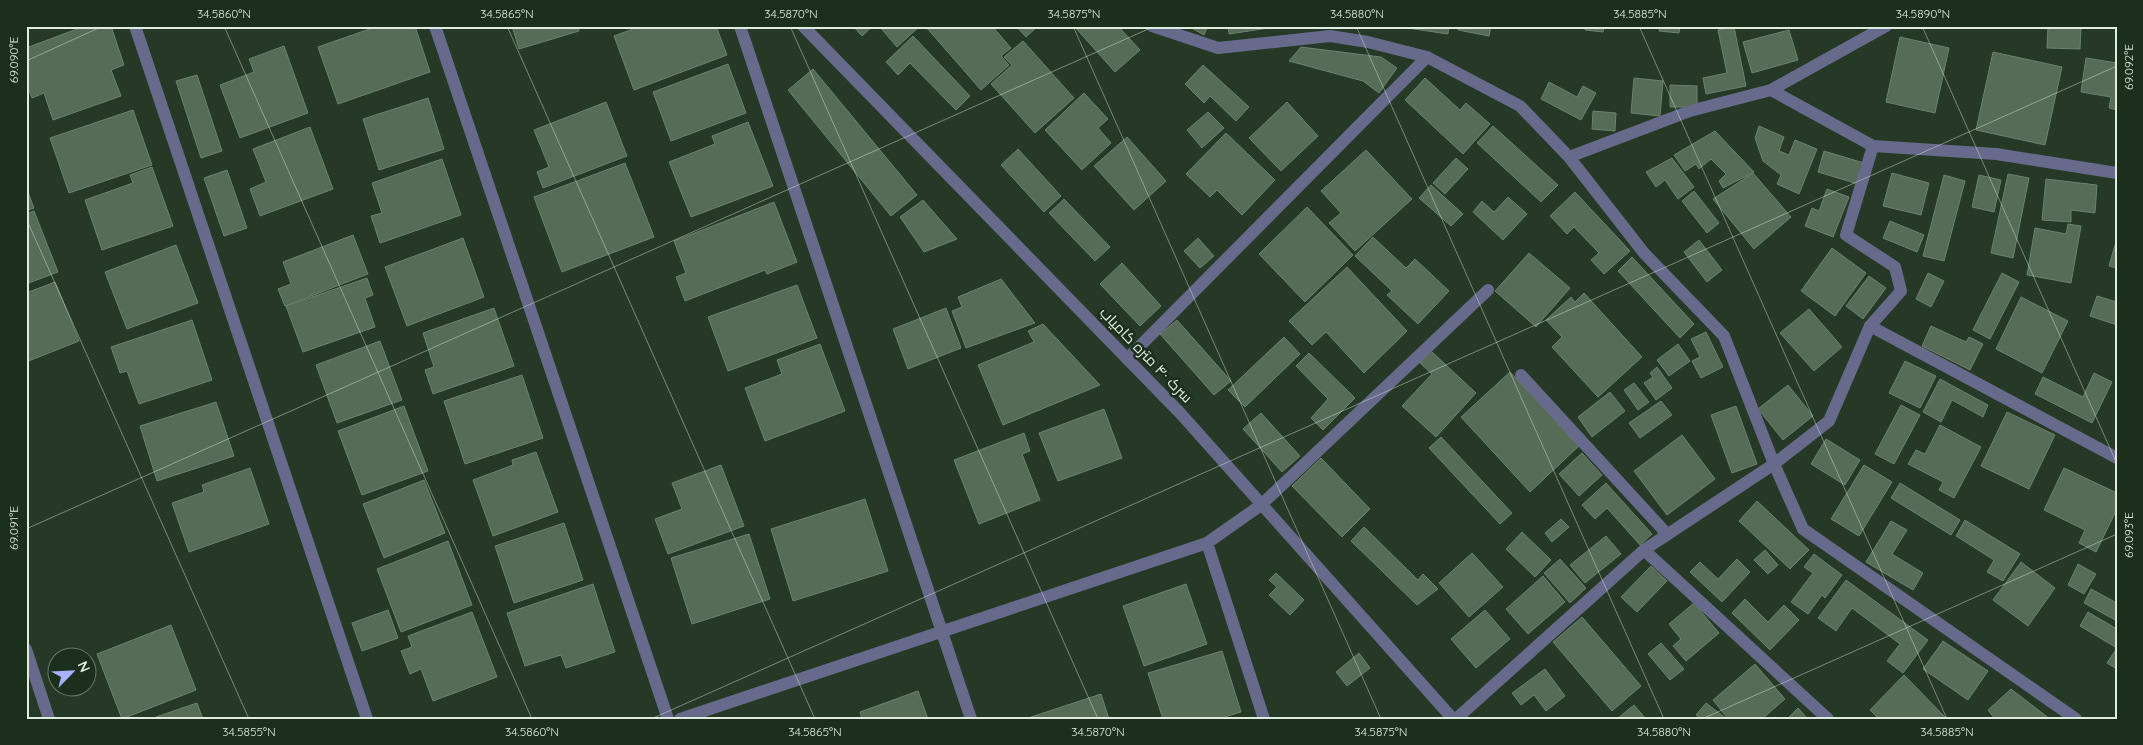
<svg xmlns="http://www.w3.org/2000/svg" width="2143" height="745" font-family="Quicksand,Cairo,sans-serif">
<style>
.building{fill:#566c56;stroke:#6b826b}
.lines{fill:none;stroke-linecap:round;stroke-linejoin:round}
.minor{stroke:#676a8a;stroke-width:12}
.ticks{fill:none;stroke:#dfecdf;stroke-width:1;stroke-opacity:0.45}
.labels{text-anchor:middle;stroke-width:5;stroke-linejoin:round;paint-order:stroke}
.street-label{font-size:15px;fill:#dfecdf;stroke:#1b2f1c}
.neatline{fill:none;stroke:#dfecdf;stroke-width:2}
.ticks-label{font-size:12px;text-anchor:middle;fill:#dfecdf}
</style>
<rect width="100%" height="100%" fill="#253926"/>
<g class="building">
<polygon points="85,26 111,26 124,65 111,70 121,96 53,120 44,93 32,98 26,83 26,48"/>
<polygon points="378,26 415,26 430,72 338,104 318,47"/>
<polygon points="512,26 578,26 579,31 519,49"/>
<polygon points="641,26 716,26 727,55 634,90 614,36"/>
<polygon points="853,26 873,26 862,36"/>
<polygon points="879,26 920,26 897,47"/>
<polygon points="992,26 1011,48 1001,56 1009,65 981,90 926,27"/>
<polygon points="1016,26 1038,26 1026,37"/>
<polygon points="1074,26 1118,26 1140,50 1115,72"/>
<polygon points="1188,26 1208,26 1204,35"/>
<polygon points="1228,26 1282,26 1229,34"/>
<polygon points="1394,26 1449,26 1448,34"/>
<polygon points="1459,26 1491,26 1489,36 1458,30"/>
<polygon points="1586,26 1604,26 1603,32 1585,30"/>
<polygon points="1660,26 1680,26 1679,33 1659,31"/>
<polygon points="2048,26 2081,26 2080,49 2047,48"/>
<polygon points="1734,27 1746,86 1706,94 1703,78 1727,73 1718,30"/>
<polygon points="1789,30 1798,60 1752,73 1743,42"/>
<polygon points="913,36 970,96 956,110 910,63 898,75 886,62"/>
<polygon points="1900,37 1949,48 1935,113 1886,102"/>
<polygon points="1023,41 1074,98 1035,133 991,84 1012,65 1004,57"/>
<polygon points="284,46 308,113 240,138 220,85 254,72 249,59"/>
<polygon points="1301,47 1381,57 1397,68 1379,93 1363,81 1289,61"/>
<polygon points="1993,52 2062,67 2045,145 1976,130"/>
<polygon points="2086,58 2117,63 2117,110 2109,108 2111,97 2081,92"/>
<polygon points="728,64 746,113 671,141 653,92"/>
<polygon points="1203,65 1249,107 1236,121 1210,96 1204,103 1185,84"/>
<polygon points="813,69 917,195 891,216 788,90"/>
<polygon points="197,75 222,151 201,158 176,81"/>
<polygon points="1425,78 1460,110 1466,103 1490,124 1463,154 1405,100"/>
<polygon points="1634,78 1663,81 1660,116 1631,113"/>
<polygon points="1549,82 1577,97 1583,86 1596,93 1581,120 1541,99"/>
<polygon points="1670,85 1697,86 1697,107 1670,107"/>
<polygon points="1084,93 1108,119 1098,128 1111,143 1082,170 1045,130"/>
<polygon points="428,98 444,149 379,170 363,119"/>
<polygon points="606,102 627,156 543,188 537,172 549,167 534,130"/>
<polygon points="1287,102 1318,136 1281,171 1249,138"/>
<polygon points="133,110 152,165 69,193 50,138"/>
<polygon points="1593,111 1616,113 1615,131 1592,129"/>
<polygon points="1208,112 1224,128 1202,148 1187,130"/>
<polygon points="748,122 773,186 691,217 669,162 715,144 712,136"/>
<polygon points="1493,126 1558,185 1541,202 1477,143"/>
<polygon points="1759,126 1784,137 1779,151 1789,155 1795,140 1817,149 1799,194 1777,184 1781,175 1763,161 1755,138"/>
<polygon points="310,127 333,189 260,216 250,189 266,182 253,149"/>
<polygon points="1715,131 1754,172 1723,188 1719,181 1726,174 1711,159 1699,169 1696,164 1685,171 1674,155"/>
<polygon points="1226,133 1275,180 1242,215 1217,190 1210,197 1186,174"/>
<polygon points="1127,137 1166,181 1134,210 1094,166"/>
<polygon points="1018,149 1061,196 1044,212 1001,165"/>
<polygon points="1366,150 1412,199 1355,251 1329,223 1341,213 1321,191"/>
<polygon points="1824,151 1864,163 1858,184 1818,172"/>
<polygon points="1456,158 1468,169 1445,194 1433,183"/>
<polygon points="1672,158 1694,187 1678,199 1665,180 1656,187 1646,172"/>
<polygon points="442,159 461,215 380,243 371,216 382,213 372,183"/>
<polygon points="625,163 654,237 562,272 534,197"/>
<polygon points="152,167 173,226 102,250 85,200 133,183 130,175"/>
<polygon points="227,170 247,228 224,236 204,178"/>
<polygon points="1753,173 1791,217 1754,249 1713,199"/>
<polygon points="1892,173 1929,183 1921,215 1883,206"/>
<polygon points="2008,174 2029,178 2013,258 1991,253"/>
<polygon points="1944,175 1965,181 1944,261 1923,256"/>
<polygon points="1979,175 2001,180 1994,212 1972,207"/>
<polygon points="2046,179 2097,185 2095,213 2071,210 2071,222 2042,220"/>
<polygon points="1431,185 1463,214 1451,226 1419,198"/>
<polygon points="26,187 34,208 26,211"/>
<polygon points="1827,189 1849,197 1833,237 1805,226 1812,208 1819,211"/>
<polygon points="1694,191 1719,223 1707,233 1682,201"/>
<polygon points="1575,192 1630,251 1604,274 1591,260 1599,253 1574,227 1567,234 1550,216"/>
<polygon points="1508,197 1527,214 1503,240 1473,212 1482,201 1494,212"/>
<polygon points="1064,199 1110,247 1095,261 1049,213"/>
<polygon points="923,200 957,239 924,252 900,217"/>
<polygon points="774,202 797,262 767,274 765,270 685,301 676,277 686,273 674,241"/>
<polygon points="1307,207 1353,255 1305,302 1259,254"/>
<polygon points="34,211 58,272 26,284 26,214"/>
<polygon points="1890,221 1924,235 1917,252 1883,238"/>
<polygon points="2068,224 2081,226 2071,283 2027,275 2035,228 2066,234"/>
<polygon points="353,235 368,274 285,306 278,289 291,284 283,262"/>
<polygon points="1373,237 1406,268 1415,259 1449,291 1418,324 1387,295 1392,291 1355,256"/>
<polygon points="463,238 484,297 407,326 385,267"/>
<polygon points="1198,238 1214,256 1200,268 1184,251"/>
<polygon points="2117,238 2117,268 2109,266"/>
<polygon points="1699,240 1722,270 1707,282 1684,252"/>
<polygon points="176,245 198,303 127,329 105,272"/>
<polygon points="1832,248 1866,273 1835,316 1801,291"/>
<polygon points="1529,253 1570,288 1536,327 1495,291"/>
<polygon points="1632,257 1694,324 1680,338 1618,271"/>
<polygon points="1122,263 1161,306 1140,326 1100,284"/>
<polygon points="1347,267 1407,331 1364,373 1326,332 1312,345 1289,321"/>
<polygon points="1928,273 1944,281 1931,307 1916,299"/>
<polygon points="2002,273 2019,282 1990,339 1973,330"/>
<polygon points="1869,276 1886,288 1863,319 1846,306"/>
<polygon points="367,278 373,295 365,298 375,327 303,352 286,306"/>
<polygon points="1001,279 1035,323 966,348 952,311 962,307 958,297"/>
<polygon points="55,282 79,341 26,362 26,293"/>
<polygon points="797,285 817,338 728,371 708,317"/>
<polygon points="1584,293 1642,357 1598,397 1552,347 1562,337 1546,320 1571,297 1575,302"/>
<polygon points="2097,296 2117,302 2117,325 2090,316"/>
<polygon points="2021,297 2068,321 2042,373 1996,349"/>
<polygon points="494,308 514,366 433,394 425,370 434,367 423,333"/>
<polygon points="946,308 961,348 908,369 893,329"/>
<polygon points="1809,309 1842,347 1814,371 1780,333"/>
<polygon points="192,320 212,380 139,404 127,371 120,373 111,347"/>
<polygon points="1177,320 1231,381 1214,395 1160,334"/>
<polygon points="1043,324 1100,385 1003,425 978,365 1034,342 1028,331"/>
<polygon points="1931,326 1966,342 1969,337 1983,344 1970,370 1922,346"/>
<polygon points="1706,332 1723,367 1701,378 1692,361 1700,357 1691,339"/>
<polygon points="1284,337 1300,354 1245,407 1228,390"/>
<polygon points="380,341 402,400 337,423 316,365"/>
<polygon points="820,344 845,411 765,441 745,388 782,374 777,360"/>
<polygon points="1678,344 1690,361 1669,376 1657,360"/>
<polygon points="1431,351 1476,393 1436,437 1402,406 1432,374 1420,363"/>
<polygon points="1309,353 1355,398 1323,430 1311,418 1328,399 1296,366"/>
<polygon points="1905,361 1936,376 1920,408 1889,393"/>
<polygon points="1657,367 1672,388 1656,400 1644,383 1653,377 1650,373"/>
<polygon points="1510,372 1579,446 1530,492 1461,417"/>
<polygon points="2094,373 2112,382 2092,423 2035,394 2043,377 2083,397"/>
<polygon points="522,375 543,438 465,464 444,401"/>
<polygon points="1940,379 1988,405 1983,417 1952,400 1941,422 1923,412"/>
<polygon points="1634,383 1649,402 1638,410 1624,390"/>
<polygon points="1788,385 1813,416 1783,440 1758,409"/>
<polygon points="1610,392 1625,411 1592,437 1578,417"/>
<polygon points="1661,401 1672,415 1640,438 1629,423"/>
<polygon points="216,402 234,456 157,481 140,426"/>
<polygon points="1901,405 1920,415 1894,464 1875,454"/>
<polygon points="404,406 428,471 362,495 338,431"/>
<polygon points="1736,406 1757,464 1732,473 1711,415"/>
<polygon points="1104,409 1122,458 1058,481 1039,433"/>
<polygon points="2007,412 2055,435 2029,489 1981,466"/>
<polygon points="1261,413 1300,456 1282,472 1243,429"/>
<polygon points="1940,425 1981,447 1954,498 1939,490 1943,482 1908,464 1916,450 1925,454"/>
<polygon points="1024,433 1030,451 1022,454 1040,500 979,524 954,460"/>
<polygon points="1682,435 1715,479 1667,515 1634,471"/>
<polygon points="1441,437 1512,513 1500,524 1429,448"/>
<polygon points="1826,439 1860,460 1845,485 1811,464"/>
<polygon points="536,452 558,512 493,536 473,480 513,465 512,460"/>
<polygon points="1582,453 1602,475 1579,496 1559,474"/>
<polygon points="1321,458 1370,509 1342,537 1292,486"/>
<polygon points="721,465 744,526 668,554 655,519 682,509 672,483"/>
<polygon points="1864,465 1892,482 1859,536 1831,519"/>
<polygon points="250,468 269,524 189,552 172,503 204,492 202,485"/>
<polygon points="2064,468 2117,493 2117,509 2096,552 2079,543 2085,530 2044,510"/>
<polygon points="424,480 445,533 384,558 363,504"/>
<polygon points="1606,483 1652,534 1640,545 1607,508 1595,519 1582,505"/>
<polygon points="1900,483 1960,520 1951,535 1891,498"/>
<polygon points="865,499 888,571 793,601 771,529"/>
<polygon points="1757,501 1809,550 1790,569 1739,521"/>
<polygon points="1561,519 1569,527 1552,542 1545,533"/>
<polygon points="1965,520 2020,554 2003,581 1987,572 1994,560 1956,536"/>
<polygon points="1891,521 1907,530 1892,554 1923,573 1913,590 1866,562"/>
<polygon points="564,523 583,580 514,603 495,546"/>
<polygon points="1364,527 1418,580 1423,574 1438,589 1417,605 1351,541"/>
<polygon points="1522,532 1551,560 1535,577 1506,549"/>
<polygon points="749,534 770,599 692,624 671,558"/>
<polygon points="1606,536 1621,554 1585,583 1570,565"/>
<polygon points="448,541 472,605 401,632 377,569"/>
<polygon points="1765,550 1778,565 1768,574 1754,560"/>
<polygon points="1472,553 1503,587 1469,617 1439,583"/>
<polygon points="1814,554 1842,575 1825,598 1822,595 1808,614 1791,602 1813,573 1804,567"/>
<polygon points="1560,559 1586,588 1570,603 1544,573"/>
<polygon points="1737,559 1750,572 1722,602 1690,572 1700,562 1718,579"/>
<polygon points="2021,562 2055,588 2028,626 1993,600"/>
<polygon points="2078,564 2096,574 2084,594 2068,585"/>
<polygon points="1651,566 1667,581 1637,612 1621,597"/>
<polygon points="1276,573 1304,600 1290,615 1269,595 1277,587 1269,580"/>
<polygon points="1543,576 1565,602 1528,634 1506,609"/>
<polygon points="1846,580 1928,640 1903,673 1887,661 1900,644 1852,608 1836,631 1818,618"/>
<polygon points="593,584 615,652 566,668 561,655 525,666 507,613"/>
<polygon points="1186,584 1207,644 1144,666 1123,606"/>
<polygon points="2091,589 2117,603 2117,621 2084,603"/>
<polygon points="1745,599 1768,622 1784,605 1799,620 1770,650 1732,613"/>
<polygon points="1694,603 1719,633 1686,661 1673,646 1681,639 1669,624"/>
<polygon points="388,610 398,638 362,651 352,623"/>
<polygon points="1485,610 1510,639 1476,668 1451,639"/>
<polygon points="472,612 497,677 433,701 421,669 410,674 401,651 412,647 408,636"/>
<polygon points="2088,612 2117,629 2117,669 2107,663 2117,648 2080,626"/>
<polygon points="1582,617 1641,686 1612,711 1553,642"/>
<polygon points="171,625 196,690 122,719 97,654"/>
<polygon points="1943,641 1988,671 1968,700 1923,669"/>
<polygon points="1661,643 1684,669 1670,680 1648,654"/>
<polygon points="1222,651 1241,712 1218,719 1163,719 1148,673"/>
<polygon points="1359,653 1370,668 1347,686 1336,672"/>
<polygon points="1755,664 1785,699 1762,719 1728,719 1713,700"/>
<polygon points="1545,669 1565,696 1546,711 1534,695 1521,705 1512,693"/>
<polygon points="1904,675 1947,719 1879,719 1870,710"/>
<polygon points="2011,689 2050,719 1995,719 1988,710"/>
<polygon points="918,691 928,719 862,719 860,712"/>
<polygon points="1101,694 1109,719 1028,718"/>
<polygon points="197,703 203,719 157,719 156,717"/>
<polygon points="1706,703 1727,719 1702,719 1696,715"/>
<polygon points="1634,705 1646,719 1617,719"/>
<polygon points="1798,708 1808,719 1787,719"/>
</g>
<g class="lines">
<g class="minor">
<polyline points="135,26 367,719"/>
<polyline points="435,26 668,719"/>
<polyline points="740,26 971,719"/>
<polyline points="803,26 1181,414 1453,719"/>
<polyline points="1152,26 1218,48 1330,36 1368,42 1427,57 1520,106 1569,157 1644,253 1724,336 1774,464 1803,529 2076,719"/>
<polyline points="1771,90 1873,146 1996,154 2117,173"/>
<polyline points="1569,157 1690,111 1771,90 1886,26"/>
<polyline points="1870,326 2117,458"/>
<polyline points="1127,359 1427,57"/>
<polyline points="1521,375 1667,534"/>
<polyline points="1207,543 1264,719"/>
<polyline points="1644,550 1828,719"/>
<polyline points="26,649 49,719"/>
<polyline points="680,719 1207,543 1261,505 1488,290"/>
<polyline points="1456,719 1644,550 1774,464 1829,421 1870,326 1901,291 1895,267 1846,235 1873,146"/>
</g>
</g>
<path class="ticks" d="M 224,26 L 532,719M 507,26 L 815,719M 790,26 L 1098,719M 1073,26 L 1381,719M 1356,26 L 1664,719M 1639,26 L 1947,719M 1922,26 L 2117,464M 26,61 L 103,26M 26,218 L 249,719M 26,529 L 1155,26M 651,719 L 2117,66M 1702,719 L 2117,534"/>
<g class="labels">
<g class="street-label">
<text transform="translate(1146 355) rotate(46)" y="5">سرک ۴۰ متره کامیاب</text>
</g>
</g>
<rect width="2143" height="745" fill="none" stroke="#1b2f1c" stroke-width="55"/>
<g transform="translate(72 672) rotate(66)"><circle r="24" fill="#1b2f1c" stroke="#697b6a"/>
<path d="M0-4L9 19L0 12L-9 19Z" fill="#a9b0fc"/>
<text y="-8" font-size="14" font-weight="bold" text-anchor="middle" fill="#dfecdf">N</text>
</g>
<rect x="28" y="28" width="2088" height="690" class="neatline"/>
<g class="ticks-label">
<text x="224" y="18">34.5860°N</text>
<text x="507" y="18">34.5865°N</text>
<text x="791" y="18">34.5870°N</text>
<text x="1074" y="18">34.5875°N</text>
<text x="1357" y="18">34.5880°N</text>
<text x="1640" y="18">34.5885°N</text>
<text x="1923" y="18">34.5890°N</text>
<text transform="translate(14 60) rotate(-90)" y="4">69.090°E</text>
<text transform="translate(2129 67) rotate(-90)" y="4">69.092°E</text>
<text transform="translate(14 528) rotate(-90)" y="4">69.091°E</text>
<text transform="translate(2129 535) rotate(-90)" y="4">69.093°E</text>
<text x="249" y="736">34.5855°N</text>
<text x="532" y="736">34.5860°N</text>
<text x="815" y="736">34.5865°N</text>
<text x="1098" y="736">34.5870°N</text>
<text x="1381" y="736">34.5875°N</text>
<text x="1664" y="736">34.5880°N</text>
<text x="1947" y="736">34.5885°N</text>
</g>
</svg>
